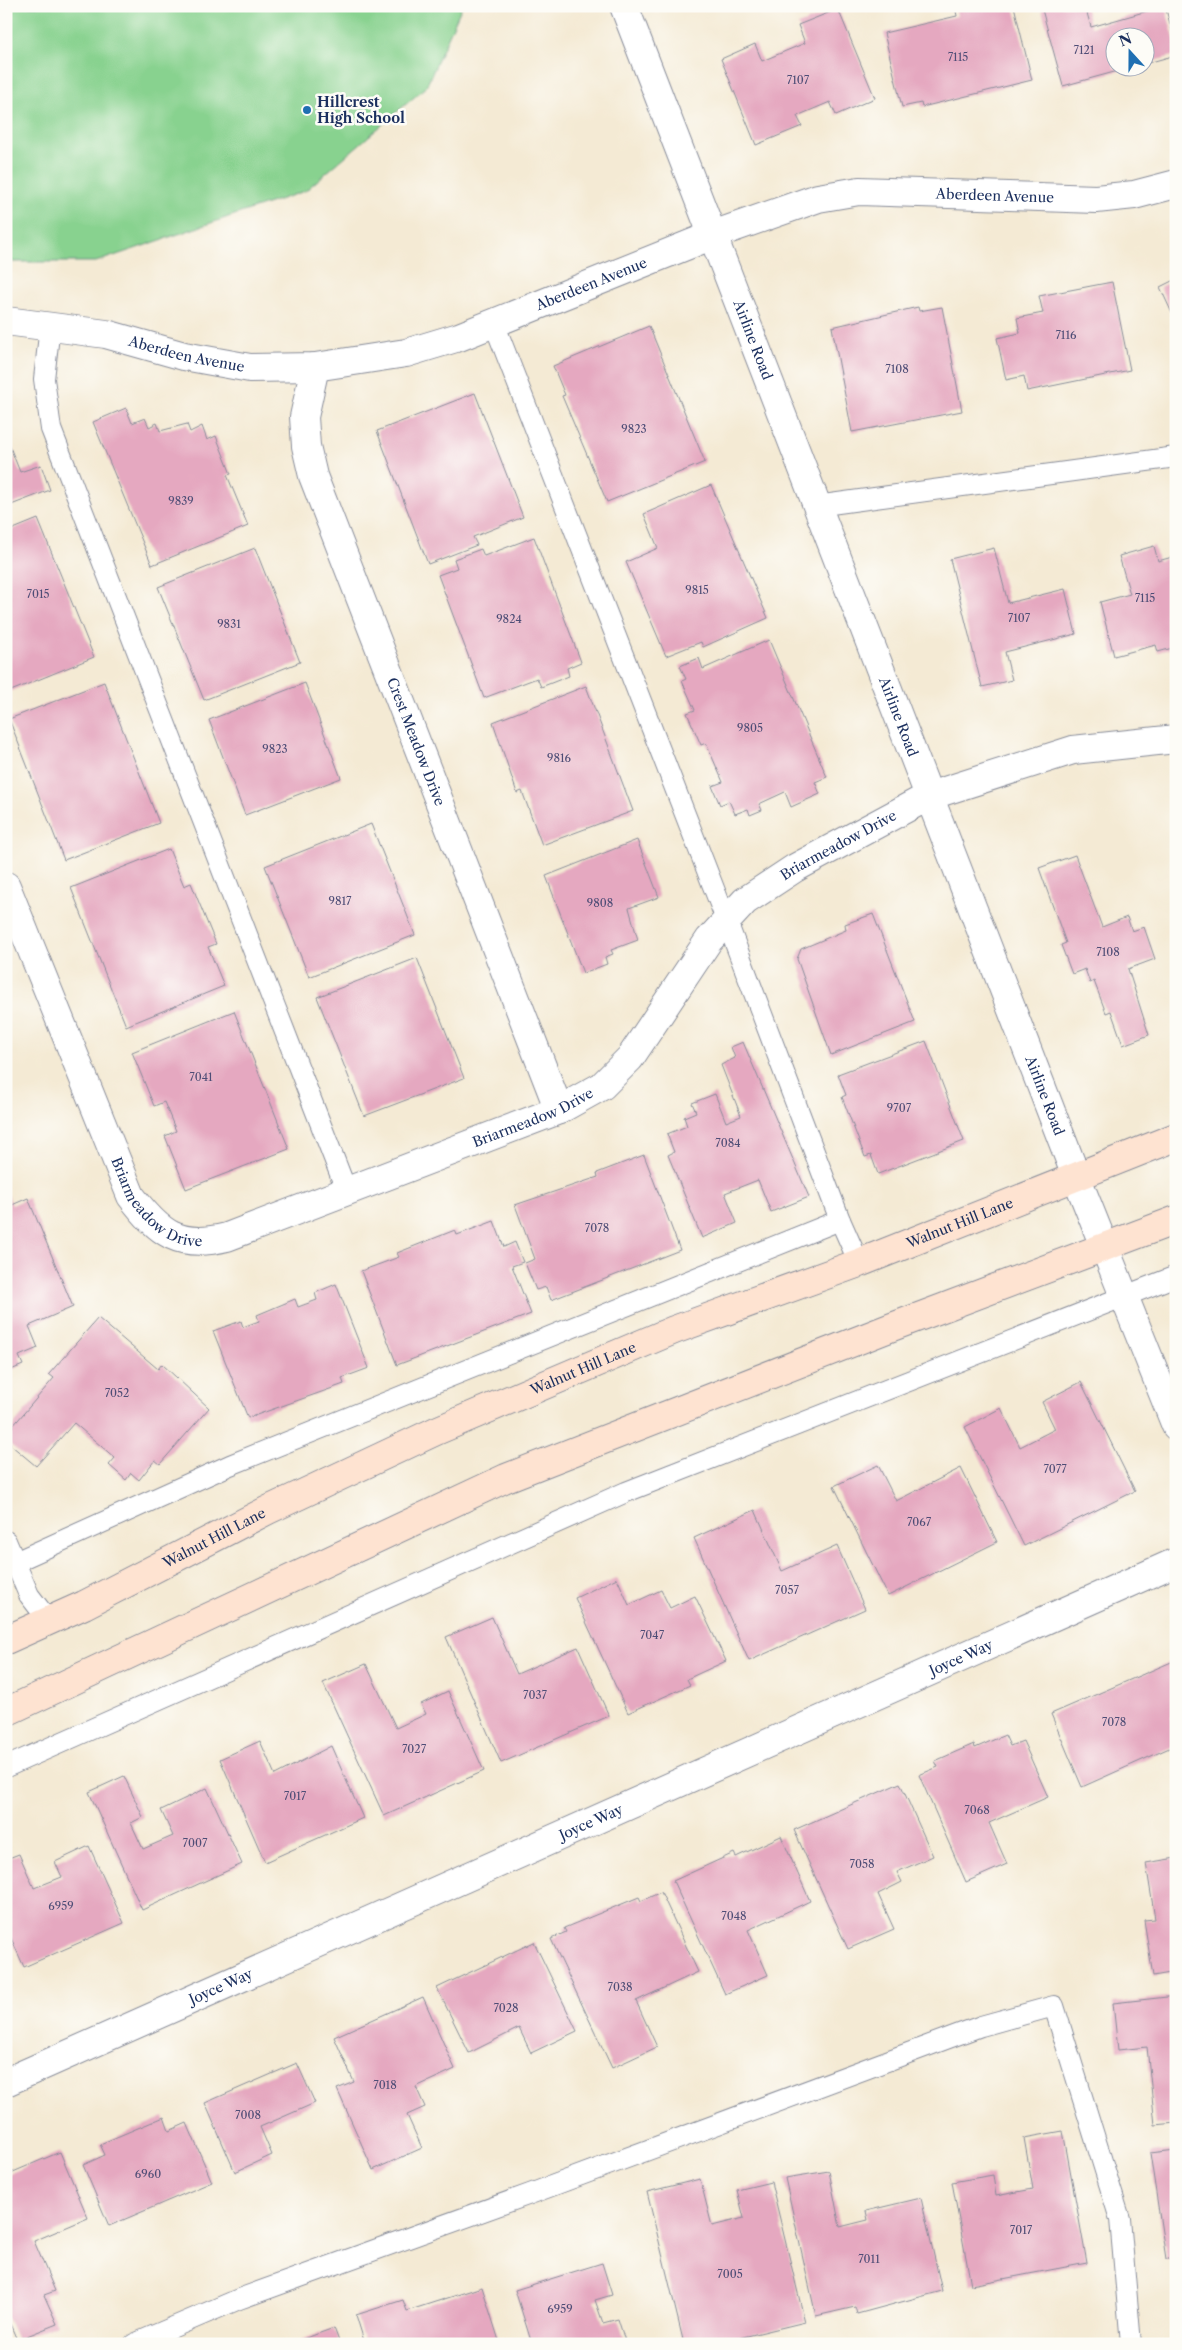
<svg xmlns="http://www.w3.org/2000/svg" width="1182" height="2350" font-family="'Libre Caslon Text',serif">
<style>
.green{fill:#88d28f;stroke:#528076}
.building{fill:#e5a8c0}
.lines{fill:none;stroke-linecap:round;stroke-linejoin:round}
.service-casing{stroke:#888c99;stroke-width:22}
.minor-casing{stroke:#888c99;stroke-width:30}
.secondary-casing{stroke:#888c99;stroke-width:30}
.service{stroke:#fff;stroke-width:20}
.minor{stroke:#fff;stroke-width:28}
.secondary{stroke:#fee3d1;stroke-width:28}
.poi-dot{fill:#1f6fb2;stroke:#fdfcf7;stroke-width:2}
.labels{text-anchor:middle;stroke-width:5;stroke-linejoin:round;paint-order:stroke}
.number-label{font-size:11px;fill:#4e4d76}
.poi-label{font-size:14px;font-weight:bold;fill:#1b2f5e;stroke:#fdfcf7;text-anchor:start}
.street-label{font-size:14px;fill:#1b2f5e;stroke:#fdfcf7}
</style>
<rect width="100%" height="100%" fill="#fdfcf7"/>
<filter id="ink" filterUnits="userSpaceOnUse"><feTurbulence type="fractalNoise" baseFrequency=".02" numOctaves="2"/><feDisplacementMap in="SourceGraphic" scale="10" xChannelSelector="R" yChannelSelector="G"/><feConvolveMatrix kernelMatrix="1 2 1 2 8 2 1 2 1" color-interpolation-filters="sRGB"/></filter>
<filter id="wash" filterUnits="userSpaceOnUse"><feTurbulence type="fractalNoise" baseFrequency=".0096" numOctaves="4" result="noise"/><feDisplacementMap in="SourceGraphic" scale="20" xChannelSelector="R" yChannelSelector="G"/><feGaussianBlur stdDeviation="1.12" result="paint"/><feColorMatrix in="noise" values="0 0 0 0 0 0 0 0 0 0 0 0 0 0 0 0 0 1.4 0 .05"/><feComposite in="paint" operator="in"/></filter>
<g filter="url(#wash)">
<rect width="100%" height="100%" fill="#f4ead4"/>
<polygon class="green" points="6,6 462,6 426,87 305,191 96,262 6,262"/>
<g id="blocks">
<g class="building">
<polygon points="955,6 1014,6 1032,80 922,107 921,103 902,107 884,33 957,16"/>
<polygon points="1041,6 1085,6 1091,27 1165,6 1176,45 1176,55 1144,64 1144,38 1114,38 1114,68 1129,68 1063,86"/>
<polygon points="838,9 875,98 836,115 830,102 797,116 802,126 756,145 721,59 755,44 762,61 805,43 798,25"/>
<polygon points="1176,279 1176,322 1160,287"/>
<polygon points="1112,282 1130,370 1027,391 1024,376 1006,380 997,338 1020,333 1017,318 1043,313 1039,296"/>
<polygon points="918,307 919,311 942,307 962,411 852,432 832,327"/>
<polygon points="649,326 705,462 607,502 562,396 565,395 553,366"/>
<polygon points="475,393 523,517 473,537 477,545 428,564 377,431"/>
<polygon points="126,408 132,423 145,418 149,427 157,423 160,431 187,424 190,432 202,426 207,440 216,436 231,474 227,475 248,526 152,565 93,422"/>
<polygon points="6,437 20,472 41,465 50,490 6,507"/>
<polygon points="711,485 768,618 703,647 701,642 666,656 626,562 658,548 644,514"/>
<polygon points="38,519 94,657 6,693 6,532"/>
<polygon points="534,537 581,662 567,668 569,676 541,687 537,678 484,698 438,575 457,568 454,559 481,549 484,556"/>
<polygon points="1154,546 1158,561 1176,556 1176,647 1158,652 1156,645 1114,656 1100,602 1130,594 1119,556"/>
<polygon points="255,548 300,662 204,700 158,587"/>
<polygon points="994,548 1008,603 1065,589 1076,634 1005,652 1012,680 982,687 950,559"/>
<polygon points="769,640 827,777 815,782 820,794 791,807 785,792 759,804 762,810 750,815 748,809 735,814 729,801 720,805 712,786 723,782 706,743 701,745 687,713 695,710 682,681 686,679 680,666 699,658 703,669"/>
<polygon points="104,682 159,823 64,860 9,719"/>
<polygon points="305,683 341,778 245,815 209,720"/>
<polygon points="586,686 633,811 542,845 522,791 517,793 493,722"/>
<polygon points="371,824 415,935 309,977 265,866"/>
<polygon points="637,840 659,897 629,908 638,940 611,950 613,954 605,957 607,964 583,973 546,876"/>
<polygon points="169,849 184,886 191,883 216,944 208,947 224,986 126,1026 71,888"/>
<polygon points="1075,855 1102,927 1127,917 1132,931 1144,927 1155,959 1128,969 1149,1035 1123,1045 1111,1011 1106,1013 1094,981 1090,983 1085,969 1072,974 1061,945 1066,943 1039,868"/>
<polygon points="873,914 915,1022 831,1055 797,959 801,949 846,930 845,924"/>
<polygon points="417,958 464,1078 364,1116 317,997"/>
<polygon points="234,1011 289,1149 186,1189 165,1136 176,1131 164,1102 154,1106 132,1052"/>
<polygon points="926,1041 964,1141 878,1174 871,1155 865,1157 842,1097 846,1095 838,1074"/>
<polygon points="743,1042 809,1197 771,1212 758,1180 725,1193 737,1223 702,1238 668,1155 674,1152 667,1134 687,1126 684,1117 696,1112 692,1103 715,1094 726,1122 741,1116 721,1065 735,1058 731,1047"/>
<polygon points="644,1155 680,1250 551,1300 546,1287 536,1290 525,1263 535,1259 515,1205 598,1177 597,1173"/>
<polygon points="8,1195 12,1205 28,1198 73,1307 29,1326 38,1348 19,1356 23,1365 6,1372"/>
<polygon points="494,1221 504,1247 515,1242 523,1262 512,1266 531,1314 397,1365 361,1271 399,1257 397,1253 455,1230 457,1235"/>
<polygon points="336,1284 369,1368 342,1378 344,1384 248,1418 213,1331 241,1321 243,1327 259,1321 257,1315 295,1299 298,1307 317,1300 315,1293"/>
<polygon points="98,1318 158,1369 162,1364 209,1408 160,1464 155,1460 139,1480 131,1473 126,1480 109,1465 115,1458 74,1423 36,1466 6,1441 6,1434 54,1378 49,1374"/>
<polygon points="1081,1382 1135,1491 1024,1546 965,1427 1001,1408 1020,1447 1055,1429 1042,1402"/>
<polygon points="878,1465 896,1501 961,1468 997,1542 888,1596 834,1486"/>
<polygon points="755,1510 782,1571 837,1546 865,1609 749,1661 694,1538"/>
<polygon points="617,1578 629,1605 661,1590 670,1608 695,1596 726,1661 687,1679 690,1685 628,1713 575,1598"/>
<polygon points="492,1617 517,1674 578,1647 609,1716 501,1763 446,1637"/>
<polygon points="1176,1660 1176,1715 1171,1717 1176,1727 1176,1745 1082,1787 1051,1714"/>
<polygon points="366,1664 396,1728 426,1714 421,1704 448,1691 484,1771 384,1816 323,1683"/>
<polygon points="1005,1735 1010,1746 1023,1741 1048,1797 989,1823 1007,1864 966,1882 919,1775 938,1767 935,1761 974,1744 975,1748"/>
<polygon points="260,1741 275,1775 331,1746 363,1818 265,1862 220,1759"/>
<polygon points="124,1776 143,1817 131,1823 143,1849 173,1836 161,1810 207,1788 242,1864 142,1910 89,1792"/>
<polygon points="900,1783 933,1856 897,1872 902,1882 878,1894 894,1929 848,1949 794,1830"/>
<polygon points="781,1836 810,1901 748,1930 768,1975 725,1994 673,1881 734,1853 736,1857"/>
<polygon points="89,1846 124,1923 24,1967 6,1927 6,1859 19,1854 34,1888 62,1877 55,1862"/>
<polygon points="1176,1858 1176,1972 1153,1976 1144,1920 1155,1919 1146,1863"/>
<polygon points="661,1892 698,1972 636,2001 657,2047 612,2068 551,1939 566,1932 564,1928 639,1897 641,1901"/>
<polygon points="534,1942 577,2031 531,2053 519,2028 469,2053 437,1988"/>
<polygon points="1176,1996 1176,2123 1155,2125 1147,2047 1118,2050 1113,2003"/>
<polygon points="423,1997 455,2069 416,2087 425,2107 407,2115 422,2148 373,2170 337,2089 354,2082 334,2037"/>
<polygon points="297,2063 315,2103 260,2127 272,2155 235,2172 205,2103"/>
<polygon points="164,2117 169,2131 187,2123 212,2182 109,2226 83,2165 105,2155 100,2144"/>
<polygon points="1063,2131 1087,2263 971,2285 952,2182 993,2175 996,2196 1033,2189 1024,2138"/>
<polygon points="1176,2150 1176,2258 1166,2259 1150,2153"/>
<polygon points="60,2152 88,2218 34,2241 55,2291 44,2295 57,2324 17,2340 6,2315 6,2175"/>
<polygon points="829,2171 840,2227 868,2220 866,2211 921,2198 942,2291 857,2314 855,2307 816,2316 785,2178"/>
<polygon points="700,2179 712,2226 744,2218 737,2190 771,2182 805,2322 714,2344 684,2344 647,2192"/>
<polygon points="602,2263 612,2295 595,2300 603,2323 618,2319 626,2344 532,2344 515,2290"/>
<polygon points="482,2287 500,2344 365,2344 356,2315 403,2300 407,2311"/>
<polygon points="334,2328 340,2344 292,2344 292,2343"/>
</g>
</g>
</g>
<g filter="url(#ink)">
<use href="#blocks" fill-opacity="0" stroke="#888c99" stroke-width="1"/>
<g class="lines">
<g class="service-casing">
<g id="service">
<polyline points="494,323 727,922 840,1220 859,1263"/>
<polyline points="50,326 44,379 51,429 347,1192"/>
<polyline points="816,506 1176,457"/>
<polyline points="6,1541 29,1595 49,1621"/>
<polyline points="15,1562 230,1465 840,1220"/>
<polyline points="6,1767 626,1492 1176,1276"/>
<polyline points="134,2344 239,2299 530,2194 981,2026 1054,2006 1120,2219 1131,2344"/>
</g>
</g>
<g class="minor-casing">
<g id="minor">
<path id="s1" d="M 624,6 L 1076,1176 L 1176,1426"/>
<path id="s2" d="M 6,321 L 106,334 L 184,356 L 250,368 L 315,367 L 406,353 L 459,337 L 713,235 L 818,198 L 859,191 L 1096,199 L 1134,195 L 1176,184"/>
<path id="s3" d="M 315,367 L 304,417 L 306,446 L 313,476 L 559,1110"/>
<path id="s4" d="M 6,886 L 131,1196 C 160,1234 179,1249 227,1237 L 559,1110 L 602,1086 L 630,1058 L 709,940 L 745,901 L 795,868 L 929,796 L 1073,750 L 1176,739"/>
<path id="s5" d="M 6,2082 L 1176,1562"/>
</g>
</g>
<g class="secondary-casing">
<g id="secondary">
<path id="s6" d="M 6,1640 L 84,1605 L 268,1510 L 436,1431 L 674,1330 L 859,1263 L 1176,1137"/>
<polyline points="6,1712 506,1478 892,1327 1176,1220"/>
</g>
</g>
<use href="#service" class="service"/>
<use href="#minor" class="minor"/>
<use href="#secondary" class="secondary"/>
</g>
</g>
<circle class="poi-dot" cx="307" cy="110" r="5"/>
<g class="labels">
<g class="number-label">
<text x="1084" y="54">7121</text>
<text x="958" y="61">7115</text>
<text x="798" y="84">7107</text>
<text x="1066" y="339">7116</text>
<text x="897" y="373">7108</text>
<text x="634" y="433">9823</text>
<text x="181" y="505">9839</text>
<text x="697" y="594">9815</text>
<text x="38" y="598">7015</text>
<text x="1145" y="602">7115</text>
<text x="1019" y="622">7107</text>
<text x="509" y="623">9824</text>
<text x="229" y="628">9831</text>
<text x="750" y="732">9805</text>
<text x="275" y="753">9823</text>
<text x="559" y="762">9816</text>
<text x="340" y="905">9817</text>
<text x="600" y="907">9808</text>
<text x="1108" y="956">7108</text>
<text x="201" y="1081">7041</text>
<text x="899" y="1112">9707</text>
<text x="728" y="1147">7084</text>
<text x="597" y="1232">7078</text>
<text x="117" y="1397">7052</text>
<text x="1055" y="1473">7077</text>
<text x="919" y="1526">7067</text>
<text x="787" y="1594">7057</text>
<text x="652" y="1639">7047</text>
<text x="535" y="1699">7037</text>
<text x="1114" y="1726">7078</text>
<text x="414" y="1753">7027</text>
<text x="295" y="1800">7017</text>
<text x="977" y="1814">7068</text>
<text x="195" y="1847">7007</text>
<text x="862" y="1868">7058</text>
<text x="61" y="1910">6959</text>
<text x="734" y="1920">7048</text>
<text x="620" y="1991">7038</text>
<text x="506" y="2012">7028</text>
<text x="385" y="2089">7018</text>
<text x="248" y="2119">7008</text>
<text x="148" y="2178">6960</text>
<text x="1021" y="2234">7017</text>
<text x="869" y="2263">7011</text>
<text x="730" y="2278">7005</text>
<text x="560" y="2313">6959</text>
</g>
<g class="poi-label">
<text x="317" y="107">Hillcrest<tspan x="317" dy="16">High School</tspan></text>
</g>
<g class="street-label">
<text dy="5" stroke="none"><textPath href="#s2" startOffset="1024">Aberdeen Avenue</textPath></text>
<text dy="5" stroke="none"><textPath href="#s2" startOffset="604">Aberdeen Avenue</textPath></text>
<text dy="5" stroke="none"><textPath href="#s1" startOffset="358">Airline Road</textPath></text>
<text dy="5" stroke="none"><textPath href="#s2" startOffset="184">Aberdeen Avenue</textPath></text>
<text dy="5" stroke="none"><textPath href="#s1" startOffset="762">Airline Road</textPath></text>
<text dy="5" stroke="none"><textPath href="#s3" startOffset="396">Crest Meadow Drive</textPath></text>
<text dy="5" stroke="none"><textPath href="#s4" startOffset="1196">Briarmeadow Drive</textPath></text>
<text dy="5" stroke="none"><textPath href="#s1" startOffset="1168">Airline Road</textPath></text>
<text dy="5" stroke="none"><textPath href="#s4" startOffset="776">Briarmeadow Drive</textPath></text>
<text dy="5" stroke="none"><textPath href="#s4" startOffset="358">Briarmeadow Drive</textPath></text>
<text dy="5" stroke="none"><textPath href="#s6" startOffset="1042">Walnut Hill Lane</textPath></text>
<text dy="5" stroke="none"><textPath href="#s6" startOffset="638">Walnut Hill Lane</textPath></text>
<text dy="5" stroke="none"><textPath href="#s6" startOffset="232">Walnut Hill Lane</textPath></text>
<text dy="5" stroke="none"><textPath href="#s5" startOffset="1045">Joyce Way</textPath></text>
<text dy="5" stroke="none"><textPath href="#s5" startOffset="640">Joyce Way</textPath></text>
<text dy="5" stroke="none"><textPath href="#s5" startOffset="235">Joyce Way</textPath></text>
</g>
</g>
<rect width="1182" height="2350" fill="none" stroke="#fdfcf7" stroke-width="25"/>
<g transform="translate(1130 52) rotate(339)"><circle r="24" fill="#fdfcf7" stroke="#a3aaba"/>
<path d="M0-4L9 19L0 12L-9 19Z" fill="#1f6fb2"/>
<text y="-8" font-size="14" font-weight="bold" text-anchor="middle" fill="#1b2f5e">N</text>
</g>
</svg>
